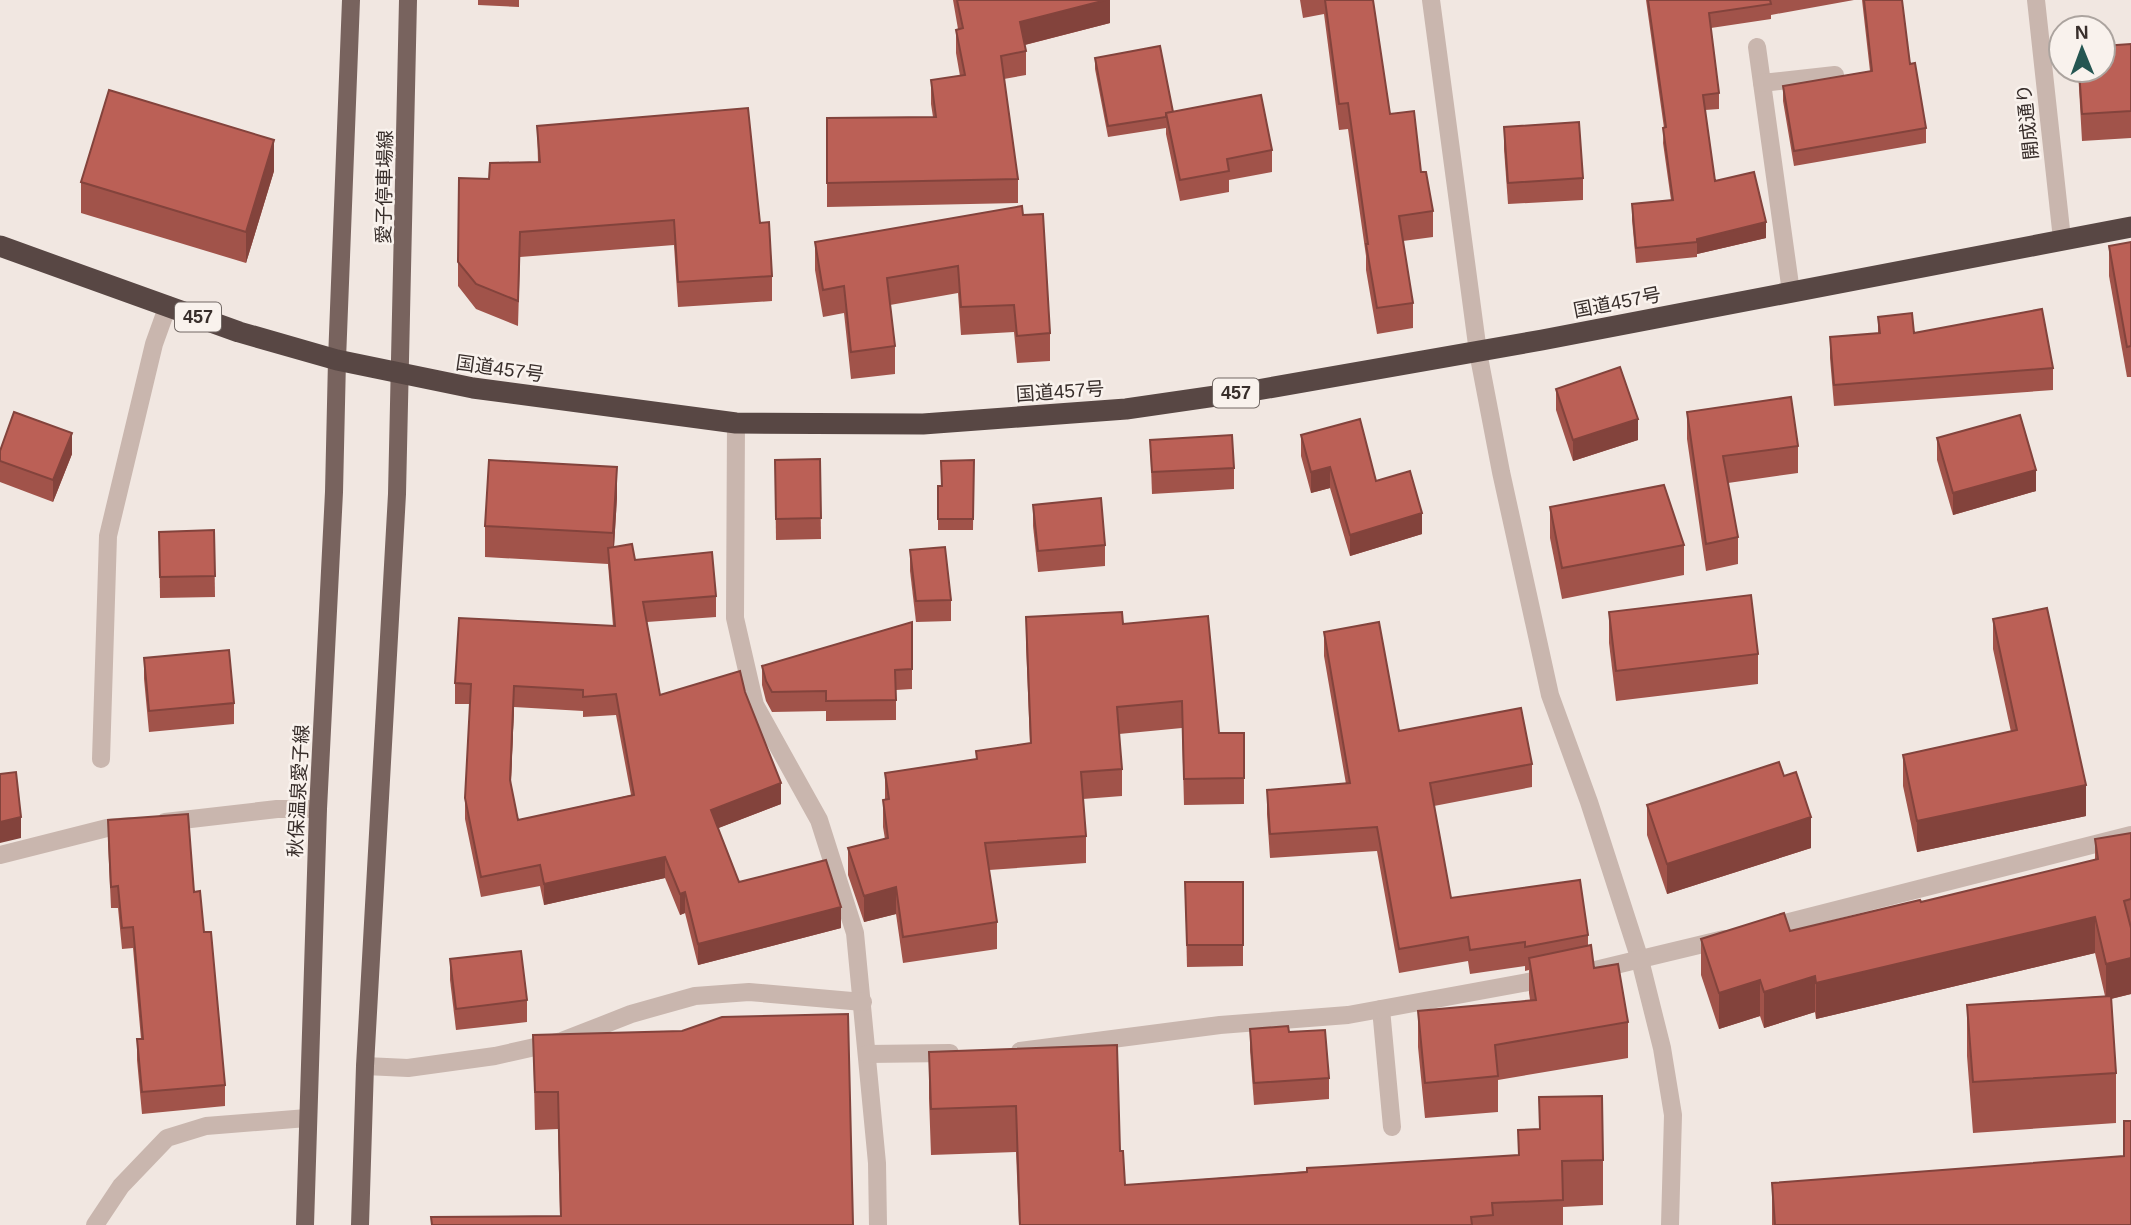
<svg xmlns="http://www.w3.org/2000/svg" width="2131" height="1225" font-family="Helvetica,'Noto Sans JP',sans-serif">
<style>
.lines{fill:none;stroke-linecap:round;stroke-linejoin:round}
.minor{stroke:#c9b6ae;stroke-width:18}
.major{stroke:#78635e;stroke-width:18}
.highway{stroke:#584744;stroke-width:21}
.wall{fill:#a1534a;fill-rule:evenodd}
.shaded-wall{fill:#83433c}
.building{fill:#bb6056;stroke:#83433c;stroke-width:2;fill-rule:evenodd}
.labels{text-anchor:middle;stroke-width:5;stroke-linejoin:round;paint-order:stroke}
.shield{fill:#f9f2ed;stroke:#726965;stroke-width:2}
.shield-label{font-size:18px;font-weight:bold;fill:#382e2b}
.street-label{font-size:19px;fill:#382e2b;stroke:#f9f2ed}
</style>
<rect width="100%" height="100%" fill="#f1e7e1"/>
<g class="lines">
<g class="minor">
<polyline points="1431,0 1478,352 1501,472 1550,695 1589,802 1640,960 1662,1048 1673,1115 1670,1225"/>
<polyline points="2036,0 2062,239"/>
<polyline points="1757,47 1791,292"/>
<polyline points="1762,83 1835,75"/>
<polyline points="736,423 735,618 755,705 819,820 855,933 877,1163 878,1225"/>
<polyline points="101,759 108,536 154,344 168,305"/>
<polyline points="165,822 277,809 318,809"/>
<polyline points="0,855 107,828 130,826"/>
<polyline points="1765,928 2131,835"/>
<polyline points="1595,970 1724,939"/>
<polyline points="1381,1009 1392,1127"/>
<polyline points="1020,1051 1220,1025 1348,1015 1550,978"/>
<polyline points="867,1054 950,1053"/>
<polyline points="365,1066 408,1068 495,1056 562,1041 631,1014 695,996 749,992 863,1002"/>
<polyline points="95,1225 121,1186 167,1138 206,1126 307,1118"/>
</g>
<g class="major">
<polyline points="305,1225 318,809 334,492 337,360 351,0"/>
<polyline points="360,1225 365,1066 397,494 408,0"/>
</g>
<polyline class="highway" points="0,246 239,332 337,360 473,388 736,423 923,424 1126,409 1257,390 1542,340 2131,227"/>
</g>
<g class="wall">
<polygon points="478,0 519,0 519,7 478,5"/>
<polygon points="953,0 1110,0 1110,23 1025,45 1026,51 1026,75 1004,79 1018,179 1018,203 827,207 827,118 933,117 931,104 931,80 960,76 956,53 956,30 958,29"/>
<polygon points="1300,0 1373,0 1390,114 1421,172 1433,211 1433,237 1403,241 1413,303 1413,328 1377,334 1366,270 1366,256 1348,129 1339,130 1324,14 1303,18"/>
<polygon points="1646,0 1854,0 1771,15 1771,19 1711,28 1719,93 1719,109 1705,110 1715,181 1766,238 1697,254 1697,257 1636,263 1632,220 1632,204 1671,200 1663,143 1664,128"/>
<polygon points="1862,0 1902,0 1910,64 1926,128 1926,143 1794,166 1783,101 1783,86 1870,71"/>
<polygon points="2131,44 2131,138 2082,141 2078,70 2103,70"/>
<polygon points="1095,58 1173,112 1272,150 1272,172 1229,180 1229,192 1180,201 1166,134 1166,128 1108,137 1095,69"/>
<polygon points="537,126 760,223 772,276 772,301 678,307 674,245 520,257 518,326 476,309 458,286 458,262 489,179 538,162"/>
<polygon points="1504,127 1583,178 1583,200 1508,204 1504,149"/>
<polygon points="274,171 246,263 81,213 81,182"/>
<polygon points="1023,215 1050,333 1050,361 1017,363 1014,332 961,335 958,293 890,305 895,346 895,374 851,379 844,313 823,317 815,270 815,242"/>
<polygon points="2131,242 2131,377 2127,377 2109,276 2109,246"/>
<polygon points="1878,317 1914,333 2053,368 2053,390 1834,406 1830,358 1830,337 1878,333"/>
<polygon points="1556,389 1638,440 1573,461 1556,410"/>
<polygon points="1687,412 1798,446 1798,473 1728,483 1738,537 1738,564 1706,571 1687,439"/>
<polygon points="1301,435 1376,481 1422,534 1350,556 1330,488 1311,493 1301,456"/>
<polygon points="1937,438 2036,491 1953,515 1937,460"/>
<polygon points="1150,440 1234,468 1234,489 1152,494"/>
<polygon points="0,451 72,454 53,502 0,482"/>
<polygon points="820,459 821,539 776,540 775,460"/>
<polygon points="974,460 973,530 938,530 938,486 941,486"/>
<path d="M 617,497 L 614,547 L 635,560 L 716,596 L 716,617 L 647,622 L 660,695 L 745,692 L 781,804 L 718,828 L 739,882 L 841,928 L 698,965 L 685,913 L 680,915 L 665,878 L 544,905 L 540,886 L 481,897 L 465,819 L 465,798 L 470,704 L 455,704 L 455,683 L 613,626 L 608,564 L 485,557 L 485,526 ZM 514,707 L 583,711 L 583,717 L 616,715 L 631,795 L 518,820 L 511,784 Z"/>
<polygon points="1033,505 1105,545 1105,566 1038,572 1033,526"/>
<polygon points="1550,507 1684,545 1684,575 1562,599 1550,538"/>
<polygon points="214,530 215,597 160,598 159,532"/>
<polygon points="910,550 951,600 951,621 916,622 910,571"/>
<polygon points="1609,612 1758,654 1758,684 1616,701 1609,643"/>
<polygon points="1026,617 1123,624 1219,733 1244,733 1244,804 1184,805 1182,728 1119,734 1122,769 1122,796 1083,799 1086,836 1086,863 989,870 997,922 997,949 903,963 896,914 864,922 848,875 848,848 885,839 883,827 883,800 885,800 885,773 976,760 976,751 1030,743 1026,644"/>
<polygon points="1993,619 2086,816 1917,852 1903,786 1903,755 2011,732 1993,649"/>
<polygon points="912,622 912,689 896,690 896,720 826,721 826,711 772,712 766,701 762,685 762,666"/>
<polygon points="1324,632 1399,731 1532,764 1532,787 1434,806 1451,898 1588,935 1588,946 1594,968 1628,1022 1628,1058 1498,1080 1498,1112 1425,1118 1418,1047 1418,1011 1530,1000 1529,993 1529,970 1525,971 1525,966 1470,974 1468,961 1399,973 1377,851 1270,858 1267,814 1267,790 1346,784 1324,656"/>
<polygon points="144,658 234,703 234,724 149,732 144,679"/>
<polygon points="1784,776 1811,848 1667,894 1647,835 1647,805"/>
<polygon points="108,820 194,892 204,932 225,1085 225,1106 142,1114 137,1060 137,1039 141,1039 133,948 122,949 118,908 111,908 108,841"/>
<polygon points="2131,833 2131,994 2111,999 2116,1073 2116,1123 1973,1133 1967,1056 1967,1005 2105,996 2095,953 1816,1019 1815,1012 1764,1028 1760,1016 1719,1029 1701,975 1701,939 1790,931 1921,902 2095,860 2095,839"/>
<polygon points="1185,882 1243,882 1243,966 1187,967"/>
<polygon points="450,959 527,1000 527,1022 456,1030 450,980"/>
<polygon points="1250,1029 1289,1032 1329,1078 1329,1099 1254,1105 1250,1050"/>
<polygon points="533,1035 853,1225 560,1216 558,1129 535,1130"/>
<polygon points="929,1052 1120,1151 1125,1185 1518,1155 1518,1130 1539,1129 1539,1097 1603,1160 1603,1205 1563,1207 1563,1225 1019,1225 1016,1152 931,1155 929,1098"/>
<polygon points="1772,1183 2131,1225 1772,1225"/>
</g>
<g class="shaded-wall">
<polygon points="1106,0 1110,0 1110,23 1020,46 1020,22"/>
<polygon points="274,140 274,171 246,263 246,232"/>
<polygon points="1766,222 1766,238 1697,254 1697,239"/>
<polygon points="1638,419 1638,440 1573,461 1573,440"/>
<polygon points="72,433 72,454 53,502 53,480"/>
<polygon points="617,467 617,497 613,564 613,533"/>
<polygon points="1330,467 1330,488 1311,493 1311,472"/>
<polygon points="2036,470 2036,491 1953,515 1953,493"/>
<polygon points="1422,513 1422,534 1350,556 1350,535"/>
<polygon points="514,686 514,707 510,801 510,780"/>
<polygon points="781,783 781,804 711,831 711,810"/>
<polygon points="2086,785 2086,816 1917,852 1917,821"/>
<polygon points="21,817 21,838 0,843 0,822"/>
<polygon points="1811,817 1811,848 1667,894 1667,864"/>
<polygon points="665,857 665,878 544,905 544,884"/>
<polygon points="896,887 896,914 864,922 864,896"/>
<polygon points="685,892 685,913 680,915 680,894"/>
<polygon points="841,907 841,928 698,965 698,944"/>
<polygon points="2095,917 2095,953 1816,1019 1816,983"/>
<polygon points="2131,958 2131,994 2106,1000 2106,964"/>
<polygon points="1815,976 1815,1012 1764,1028 1764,992"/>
<polygon points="1760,980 1760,1016 1719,1029 1719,993"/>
</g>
<g class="building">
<polygon points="957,0 1106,0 1020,22 1026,51 1001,56 1018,179 827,183 827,118 936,117 931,80 965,75 956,30 963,28"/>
<polygon points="1325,0 1373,0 1390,114 1414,111 1421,172 1426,172 1433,211 1399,216 1413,303 1377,308 1366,244 1368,244 1348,103 1339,104"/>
<polygon points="1648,0 1770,0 1771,4 1709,13 1719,93 1703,95 1715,181 1754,172 1766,222 1697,239 1697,242 1636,248 1632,204 1673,200 1663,128 1666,127"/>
<polygon points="1864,0 1902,0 1910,64 1915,63 1926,128 1794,151 1783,86 1872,71"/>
<polygon points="2131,44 2131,111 2082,114 2079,70 2103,70 2103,46"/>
<polygon points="1160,46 1173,112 1166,113 1166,117 1108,126 1095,58"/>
<polygon points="109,90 274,140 246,232 81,182"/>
<polygon points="1261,95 1272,150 1227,159 1229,171 1180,180 1166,113"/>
<polygon points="748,108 760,223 769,222 772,276 678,282 674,220 520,232 518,301 476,284 458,262 459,178 489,179 490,163 540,162 537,126"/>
<polygon points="1579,122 1583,178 1508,183 1504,127"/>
<polygon points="1022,206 1023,215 1043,214 1050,333 1017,336 1014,305 961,307 958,266 887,278 895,346 851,352 844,286 823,290 815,242"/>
<polygon points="2131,242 2131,346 2127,347 2109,246"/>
<polygon points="2042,309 2053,368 1834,385 1830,337 1880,333 1878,317 1912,313 1914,333"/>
<polygon points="1620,367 1638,419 1573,440 1556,389"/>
<polygon points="1791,397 1798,446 1723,456 1738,537 1706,544 1687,412"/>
<polygon points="14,412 72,433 53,480 0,461 0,451"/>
<polygon points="2020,415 2036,470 1953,493 1937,438"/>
<polygon points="1360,419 1376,481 1410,471 1422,513 1350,535 1330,467 1311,472 1301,435"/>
<polygon points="1232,435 1234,468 1152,472 1150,440"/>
<polygon points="820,459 821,518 776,519 775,460"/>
<polygon points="489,460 617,467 613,533 485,526"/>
<polygon points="974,460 973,519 938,519 938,486 942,486 941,461"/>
<polygon points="1664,485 1684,545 1562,568 1550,507"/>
<polygon points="1101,498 1105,545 1038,551 1033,505"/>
<polygon points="214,530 215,576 160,577 159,532"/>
<path d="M 632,544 L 635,560 L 712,552 L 716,596 L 643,602 L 660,695 L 740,671 L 745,692 L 781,783 L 711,810 L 739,882 L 826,860 L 841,907 L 698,944 L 685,892 L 680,894 L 665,857 L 544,884 L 540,865 L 481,877 L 465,798 L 471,684 L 455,683 L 459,618 L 615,626 L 608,548 ZM 514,686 L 583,690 L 583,697 L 616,694 L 634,795 L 518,820 L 510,780 Z"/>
<polygon points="945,547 951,600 916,601 910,550"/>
<polygon points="1751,595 1758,654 1616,671 1609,612"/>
<polygon points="2047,608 2086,785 1917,821 1903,755 2017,730 1993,619"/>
<polygon points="1122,612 1123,624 1208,616 1219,733 1244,733 1244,778 1184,779 1182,701 1117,707 1122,769 1081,772 1086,836 985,843 997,922 903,937 896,887 864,896 848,848 888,838 883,800 889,799 885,773 977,759 976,751 1031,743 1026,617"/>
<polygon points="912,622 912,669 895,670 896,700 826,701 826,691 772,692 766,681 762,666"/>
<polygon points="1379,622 1399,731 1521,708 1532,764 1430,783 1451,898 1580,880 1588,935 1525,947 1525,942 1470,950 1468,937 1399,949 1377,827 1270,834 1267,790 1350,783 1324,632"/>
<polygon points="229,650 234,703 149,711 144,658"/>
<polygon points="1779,762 1784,776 1796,772 1811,817 1667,864 1647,805"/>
<polygon points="16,772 21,817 0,822 0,774"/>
<polygon points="188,814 194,892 200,891 204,932 211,932 225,1085 142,1092 137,1039 143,1039 133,927 122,928 118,886 111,887 108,820"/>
<polygon points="2131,833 2131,899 2124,901 2131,928 2131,958 2106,964 2095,917 1816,983 1815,976 1764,992 1760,980 1719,993 1701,939 1784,913 1790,931 1920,900 1921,902 2098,859 2095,839"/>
<polygon points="1185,882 1243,882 1243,945 1187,945"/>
<polygon points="1591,945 1594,968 1618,964 1628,1022 1495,1045 1498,1076 1425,1083 1418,1011 1536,1000 1529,958"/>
<polygon points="521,951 527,1000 456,1009 450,959"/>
<polygon points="2111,996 2116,1073 1973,1082 1967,1005"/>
<polygon points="848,1014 853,1225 432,1225 431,1217 561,1216 558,1092 535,1092 533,1035 682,1031 722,1017"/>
<polygon points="1288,1026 1289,1032 1325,1030 1329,1078 1254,1083 1250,1029"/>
<polygon points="1117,1045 1120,1151 1123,1151 1125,1185 1307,1172 1307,1168 1343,1166 1519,1155 1518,1130 1540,1129 1539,1097 1602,1096 1603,1160 1562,1161 1563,1200 1492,1203 1493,1215 1471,1217 1472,1225 1020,1225 1016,1106 931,1109 929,1052"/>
<polygon points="2124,1121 2131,1121 2131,1225 1775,1225 1772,1183 2124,1156"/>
</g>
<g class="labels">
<g class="shield">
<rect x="175" y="302.5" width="46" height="29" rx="5"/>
<rect x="1213" y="378.5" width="46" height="29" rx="5"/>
</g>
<g class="shield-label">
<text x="198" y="323">457</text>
<text x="1236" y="399">457</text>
</g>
<g class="street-label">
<text transform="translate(2027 122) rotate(-96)" y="7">開成通り</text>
<text transform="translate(384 187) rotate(-89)" y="7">愛子停車場線</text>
<text transform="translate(1617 302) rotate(-11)" y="7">国道457号</text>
<text transform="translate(500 368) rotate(8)" y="7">国道457号</text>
<text transform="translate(1060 391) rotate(-4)" y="7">国道457号</text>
<text transform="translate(298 791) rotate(-87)" y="7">秋保温泉愛子線</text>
</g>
</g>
<g transform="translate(2082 49) rotate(359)"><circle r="33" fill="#f9f2ed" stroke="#aca49f" stroke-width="2"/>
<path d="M0-5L12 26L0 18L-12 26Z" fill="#255652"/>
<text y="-10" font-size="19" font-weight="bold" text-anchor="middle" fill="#382e2b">N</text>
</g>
</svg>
